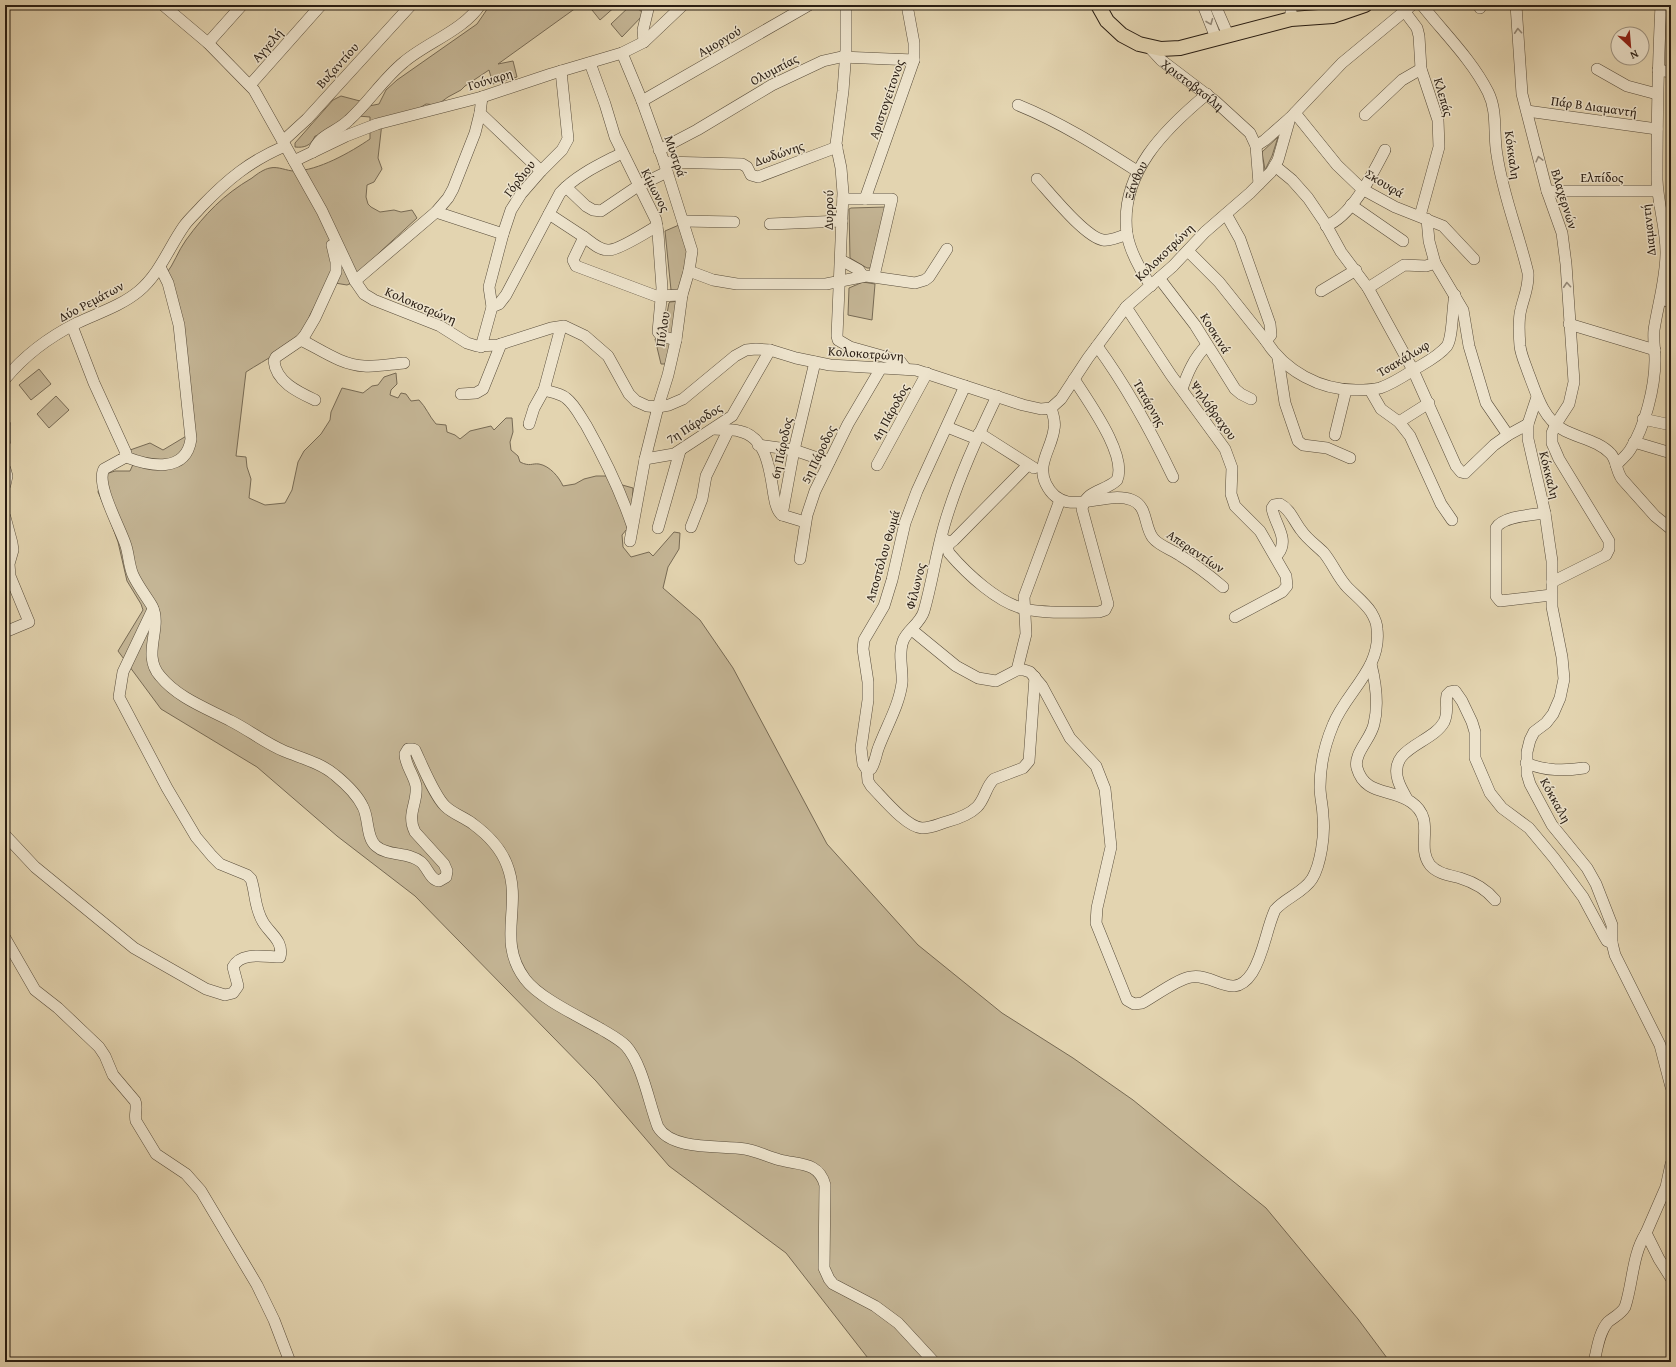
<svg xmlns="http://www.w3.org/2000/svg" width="1676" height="1367" font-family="'Gentium Book Plus',serif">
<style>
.green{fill:#c4b595;stroke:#776a54}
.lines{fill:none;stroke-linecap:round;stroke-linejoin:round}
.minor-casing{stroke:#584c3a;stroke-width:12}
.major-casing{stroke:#2a1e13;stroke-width:16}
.minor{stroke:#ede3cc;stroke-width:11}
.major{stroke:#e3d4b0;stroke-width:14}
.oneway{stroke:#958a79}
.labels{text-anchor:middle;stroke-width:3;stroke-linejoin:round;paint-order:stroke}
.street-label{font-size:13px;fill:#2a1e13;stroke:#ede3cc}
</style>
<rect width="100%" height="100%" fill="#e3d4b0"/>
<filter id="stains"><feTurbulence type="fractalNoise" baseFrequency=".005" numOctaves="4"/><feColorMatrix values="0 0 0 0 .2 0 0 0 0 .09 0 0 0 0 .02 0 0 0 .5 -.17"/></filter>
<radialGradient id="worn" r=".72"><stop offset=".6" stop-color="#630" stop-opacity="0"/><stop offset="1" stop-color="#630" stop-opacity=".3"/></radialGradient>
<g class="green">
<path d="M 490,5 L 580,5 L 498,64 L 513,61 L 517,77 L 493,84 L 489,70 L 465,86 L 461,90 L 448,97 L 437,105 L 426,104 L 408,115 L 382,123 L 378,158 L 382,169 L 374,182 L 367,185 L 366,197 L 368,204 L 371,207 L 380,212 L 394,210 L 401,212 L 412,210 L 417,218 L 380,252 L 352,283 L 347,285 L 335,283 C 322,293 318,300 310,315 C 308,319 307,325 304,329 C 290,348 266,359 246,372 L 236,456 L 246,457 L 247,467 L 251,479 L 249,498 L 265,505 L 285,503 L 292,490 L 298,462 L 304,451 L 321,434 L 330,420 L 331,412 L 342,388 L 363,393 L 372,386 L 378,385 L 384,377 L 396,373 L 397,384 L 391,390 L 390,395 L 398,398 L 401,393 L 406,394 L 411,401 L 419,400 C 426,407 429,416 436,424 L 446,425 L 447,432 L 455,435 L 460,439 L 470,431 L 491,426 L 494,430 L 506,418 L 512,418 L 513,432 L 510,442 L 511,450 L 518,456 L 520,462 C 530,467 532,463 539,464 C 550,466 559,477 563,486 L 575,484 L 584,479 L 596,476 L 606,476 L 615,483 L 633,488 L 631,524 L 622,535 L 623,547 L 631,557 L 649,552 L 653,556 L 674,532 L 680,533 L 679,549 L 668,567 L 663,588 L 700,620 L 733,668 L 827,844 L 918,945 L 1002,1013 L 1073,1058 L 1133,1100 L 1266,1208 L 1358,1319 L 1390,1362 L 871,1362 L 786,1253 L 669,1166 L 596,1081 L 415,896 L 337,836 L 257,767 L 161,709 L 118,651 L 143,610 L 141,604 L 127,581 L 118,542 L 107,512 L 98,492 L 100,481 L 106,474 L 115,471 L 130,471 L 135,460 L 130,450 L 150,443 L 163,450 L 193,432 L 166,274 C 174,264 178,251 186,240 C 205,214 223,195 252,178 C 257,174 264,169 270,168 C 278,166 287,171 294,171 C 318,171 351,152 370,139 L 370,117 L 358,116 L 322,136 L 315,136 C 311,146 304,148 295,147 L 295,143 L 333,100 L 341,96 L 360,101 L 369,106 L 379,104 L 386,90 L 397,80 L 477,24 Z"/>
<polygon points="588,5 617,5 600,20"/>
<polygon points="631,5 634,5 644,14 622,37 611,24"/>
<polygon points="1278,137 1272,156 1265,170 1262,152"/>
<polygon points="886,207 871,266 870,268 867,268 850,258 849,209 851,208"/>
<polygon points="679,225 687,252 682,287 680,290 671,290 665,231"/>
<polygon points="863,282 875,284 872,320 848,315 849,288"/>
<polygon points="680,301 676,337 663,334 669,303 670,302"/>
<polygon points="655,339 674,343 670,364 661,364"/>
<polygon points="39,369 51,384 31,400 19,385"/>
<polygon points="56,396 69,410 49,428 37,414"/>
</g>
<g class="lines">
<g class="minor-casing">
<g id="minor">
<polyline points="163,5 208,43 254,90 322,211 355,281 364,294 374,300 440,326 467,343 477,346 498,345 551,328 564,326 585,336 608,356 629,394 636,401 647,406 658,407 669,405 683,399 735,356 746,350 756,349 770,350 796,358 830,365 916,370 1023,405 1041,409 1051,408 1061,399 1088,358 1126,307 1173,266 1205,232 1250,193 1271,172 1278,160 1290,118 1342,63 1412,5"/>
<polyline points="846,5 846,50 843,91 836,144 841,168 843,193 837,336 838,340 850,347 900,361 906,369"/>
<polyline points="1203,5 1216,38"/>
<polyline points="1215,5 1228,35"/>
<path d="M 1422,5 C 1444,33 1472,60 1488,92 C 1498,112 1493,134 1497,155 C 1503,196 1519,234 1528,273 C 1529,287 1524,296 1521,309 C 1518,320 1519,334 1520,346 C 1521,355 1525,363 1528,372 C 1536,392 1542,417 1562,429 C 1577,438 1598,440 1611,454 C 1617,461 1616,471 1622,479 L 1655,516 L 1671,529"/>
<polyline points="1479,5 1480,8"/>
<polyline points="1516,5 1522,94 1547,191 1562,233 1566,264 1574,382 1569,404 1556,424 1552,433 1552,443 1559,459 1609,541 1609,549 1606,555 1552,582"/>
<polyline points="1405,12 1417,28 1419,36 1421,69 1438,120 1439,147 1420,216"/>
<polyline points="1291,19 1291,5"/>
<polyline points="644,42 643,30 649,5"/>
<polyline points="208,43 242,5"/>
<path id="s1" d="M 1149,47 L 1161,60 L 1215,101 L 1250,133 L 1256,146 L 1259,184"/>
<polyline points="622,53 642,101 664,162 692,251 689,271 682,295 676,340 668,375 658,407 645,459 630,541"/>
<polyline points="590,63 605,104 615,137 656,220 658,233 662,288 658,332 661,336 676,340"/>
<polyline points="1597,69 1627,86 1657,94"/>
<polyline points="1658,70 1671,72"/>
<polyline points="250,85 321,5"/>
<polyline points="642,101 809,5"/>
<path d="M 1018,105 C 1060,122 1098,146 1137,171"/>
<polyline points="1527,111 1657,129"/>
<polyline points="480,113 541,171"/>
<polyline points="1295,113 1337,165 1362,189 1395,207 1443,226 1474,259"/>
<polyline points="1365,115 1402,80 1421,69"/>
<polyline points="283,141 307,119 411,5"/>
<polyline points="1256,146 1265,140 1290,118"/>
<polyline points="659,150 697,130 772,85 823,61 841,57 914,60"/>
<path d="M 313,152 C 320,133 336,133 349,120 C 369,102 383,79 404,62 C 426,43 464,30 480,5"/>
<polyline points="294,161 346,136 377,124 482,97 551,74 622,53 644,42 683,5"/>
<polyline points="664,162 742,164 747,167 751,175 758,177 837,147"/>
<polyline points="1275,166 1292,180 1308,198 1325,223 1341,252 1368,288 1413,370 1456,466 1461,472 1465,473 1494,445 1508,435 1528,424"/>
<path d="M 1037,179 C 1050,193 1085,237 1103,240 C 1110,241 1120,237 1127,234"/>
<polyline points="566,187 586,206 593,210 601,211 638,186 667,172"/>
<polyline points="1547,191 1657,191"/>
<polyline points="843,199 892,199 874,276"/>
<polyline points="865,199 914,60 914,43 907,5"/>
<polyline points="1351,205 1403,241"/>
<polyline points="436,212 503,234"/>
<polyline points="549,214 584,237 573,260 576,266 656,296 682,295"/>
<path d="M 1226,214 L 1240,239 L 1270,324 L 1271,335 L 1266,341 C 1285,371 1320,390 1356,390 C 1364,390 1372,390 1380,388 C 1392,384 1404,376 1415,369 C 1425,363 1439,356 1447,346 C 1453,337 1452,308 1455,295"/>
<polyline points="1427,219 1429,241 1435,263 1463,310 1469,346 1486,403 1508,435"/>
<polyline points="683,221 734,222"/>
<polyline points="770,224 842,221"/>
<path d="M 1326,226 C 1352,216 1373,173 1385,150"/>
<path d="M 584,237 C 591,242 600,251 609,250 C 619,250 647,232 657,226"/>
<polyline points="1188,251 1219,282 1266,341"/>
<polyline points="841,260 859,270 863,276"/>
<polyline points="689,271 713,280 737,284 826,284 866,276 915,283 925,280 929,277 947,249"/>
<polyline points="1159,278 1195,325 1235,389 1241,394 1251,399"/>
<polyline points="355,281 436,212 448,198 453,189 475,133 480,113 482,97"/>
<path id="s2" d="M 1151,286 C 1141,271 1130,252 1127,234 C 1119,173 1165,129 1207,94"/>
<polyline points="1368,288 1404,265 1426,266 1435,263"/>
<polyline points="1321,291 1356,270"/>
<polyline points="1661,299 1671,302"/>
<polyline points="492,307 489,287 503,234 511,210 521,194 541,171 562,150 568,139 561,71"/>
<polyline points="1126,307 1171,375 1225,449 1232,468 1231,494 1235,506 1260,531 1286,576 1287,586 1282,592 1235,617"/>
<polyline points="1569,324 1655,350"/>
<path d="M 72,326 L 94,383 L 126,453 L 124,458 L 104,469 C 95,484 121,529 126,546 C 129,556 129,566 133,575 C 138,586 146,596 152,606 C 163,628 141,654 160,676 C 178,698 206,708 231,721 C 249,730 265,743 284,751 C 301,758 321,763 335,775 C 346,784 357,794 363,807 C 369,818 366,838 376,846 C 388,857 408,851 421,862 C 428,868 430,880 439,881 L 446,877 L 447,871 L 444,864 L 415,832 C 406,814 418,803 416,786 C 414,775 405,765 405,754 L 408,749 L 413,749 L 415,750 C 422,765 434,795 445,806 C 453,814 464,817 473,824 C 488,835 501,849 507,865 C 523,906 496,940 525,979 C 539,998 580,1017 601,1029 C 609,1034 619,1039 626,1046 C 643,1065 649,1104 658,1127 C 672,1151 721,1145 745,1149 C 757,1151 768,1157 780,1160 C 800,1165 819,1162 825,1185 L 824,1268 L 829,1279 L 833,1284 L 875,1306 L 898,1323 L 934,1362"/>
<path d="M 301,340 C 320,349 341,365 364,366 C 377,367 391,364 404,363"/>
<path d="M 1097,346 C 1127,387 1151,431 1173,477"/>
<path d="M 481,347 L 492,307 L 499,304 L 506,295 L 560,193 C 576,175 601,164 622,153"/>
<polyline points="1278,358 1285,403 1298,441 1303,445 1327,448 1350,458"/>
<path d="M 5,379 C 24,356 51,336 77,323 C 98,313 121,306 139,291 C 160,273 168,249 184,226 C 189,219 196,213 202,206 C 228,179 250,161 285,146"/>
<path d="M 965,386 L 917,491 L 905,523 L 892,580 L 884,606 L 864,640 L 863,649 L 868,682 L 868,700 L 861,748 L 863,764 L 867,770 L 871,769 C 875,763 876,755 878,749 C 886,727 899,706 902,683 C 903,670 898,654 903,641 C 907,630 920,624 924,611 C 932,583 936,554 944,526 C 957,481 977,438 997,396"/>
<path d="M 1182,389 C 1188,372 1194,358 1207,345"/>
<path d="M 544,390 C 551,392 560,393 566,398 C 575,405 580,416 586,425 C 604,457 620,490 632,525"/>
<polyline points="1370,390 1381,409 1399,422 1410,436 1441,504 1452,520"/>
<polyline points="461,394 476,393 483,389 501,344"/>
<polyline points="1537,397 1528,424 1528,439 1545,513 1549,541 1552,561 1552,607 1562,657 1564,679 1560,698 1553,714 1546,723 1534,732 1530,740 1527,752 1527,774 1530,784 1552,825 1587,868 1596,884 1612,925 1612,943 1615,955 1660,1045 1671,1087"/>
<path d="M 315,400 C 298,392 276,382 274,361 L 276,357 L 301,340 L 305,335 L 315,318 L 336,272 L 336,262 L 332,245"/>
<path d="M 1051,408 C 1053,415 1056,422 1054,429 C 1052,448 1036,464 1046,484 C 1064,521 1103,489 1132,500 C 1148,506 1144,527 1153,538 C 1159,546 1173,550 1181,556 C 1196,565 1209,575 1223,587"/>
<polyline points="1643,419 1671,425"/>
<polyline points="1399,422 1429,403"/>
<polyline points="529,424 534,408 544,390 561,327"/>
<polyline points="5,425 5,441"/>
<polyline points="947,427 977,439"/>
<path d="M 714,429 C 722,430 731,429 739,431 C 768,437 770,473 774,496 C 775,503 777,511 782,515"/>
<polyline points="979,433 1034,468"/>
<polyline points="1335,435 1346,390"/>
<polyline points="1634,442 1671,453"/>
<polyline points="758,445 794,450 829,462"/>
<path d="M 126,457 C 149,466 186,474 191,439 L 179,325 L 168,283 L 160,267"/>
<polyline points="645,459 674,454 732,416 770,350"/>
<polyline points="877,465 927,373"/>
<path d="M 1616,465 C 1621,460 1626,456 1630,450 C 1645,427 1655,387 1655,360 C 1655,350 1653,340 1654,330 C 1658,304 1666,279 1666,252 C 1666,228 1658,205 1657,180 C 1657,122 1658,63 1661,5"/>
<polyline points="5,469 7,476 5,485"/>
<path d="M 1545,513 C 1532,515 1503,516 1496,528 L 1496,596 L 1500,601 L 1551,595"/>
<polyline points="5,517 12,543 13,550 9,564 10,576 29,622 5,632"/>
<polyline points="805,522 782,515 794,450 815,362"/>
<polyline points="691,527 702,499 706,476 728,431"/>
<polyline points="658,528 680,451"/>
<polyline points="944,539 950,543 954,540 1028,465"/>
<path d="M 950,543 L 947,547 L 949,553 C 967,574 998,603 1025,609 C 1049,614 1075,612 1099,612 L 1105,610 L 1108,604 L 1082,509 C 1086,489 1105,492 1117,480 C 1128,455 1087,400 1074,379"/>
<polyline points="800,559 807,515 815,491 848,424 881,368"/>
<path d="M 912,630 L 956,666 L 978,678 L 996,681 L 1017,670 L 1024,670 L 1030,672 L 1042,686 L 1070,738 L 1096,766 L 1105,789 L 1111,847 L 1097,908 L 1096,923 L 1127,1000 L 1134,1004 L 1142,1003 C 1155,996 1177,979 1191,977 C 1215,973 1233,1002 1252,973 C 1264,954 1266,930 1275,910 C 1285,898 1303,893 1312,879 C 1321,864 1325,834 1323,817 C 1323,807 1320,797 1320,787 C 1320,767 1325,744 1333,725 C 1346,692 1382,668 1377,629 C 1377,623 1374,617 1371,612 C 1365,603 1356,596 1348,588 C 1338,578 1333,564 1324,553 C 1316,545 1307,539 1301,530 C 1294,521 1290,509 1280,504 L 1274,505 L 1272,508 C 1274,523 1290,539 1278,554 L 1274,554"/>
<path d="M 1371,664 C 1376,684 1379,704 1374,724 C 1371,739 1353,754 1357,768 C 1365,796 1391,788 1411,802 C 1437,820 1415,845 1430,865 C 1438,874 1449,875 1460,878 C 1473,882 1486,889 1495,900"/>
<polyline points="1017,670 1026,634 1024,597 1060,500"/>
<path d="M 1526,763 C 1546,771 1564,771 1584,768"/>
<path d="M 867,770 L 868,781 L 871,786 C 882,797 906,827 922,828 C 931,828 939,824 946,822 C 957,819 969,815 977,807 C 985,799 986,786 994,779 L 1023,768 L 1029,761 L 1035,677"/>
<path d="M 1407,799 C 1404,793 1400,787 1398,780 C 1388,747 1432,744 1444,722 C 1449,712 1445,705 1447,695 L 1450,692 L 1455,691 L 1462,701 L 1472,722 L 1475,732 L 1475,758 L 1490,793 L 1502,808 L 1529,828 L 1554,858 L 1583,897 L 1604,936 L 1607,941 L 1612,943"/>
<path d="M 5,835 L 35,867 L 134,948 L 206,989 L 225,995 L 233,993 L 238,986 L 233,967 C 241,951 266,957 280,957 C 284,941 270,934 263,922 C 254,907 256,894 251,879 L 247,875 L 220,864 L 212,856 L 196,837 L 167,788 L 119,697 L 123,672 L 153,609"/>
<path d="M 5,938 L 35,990 L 58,1008 L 99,1047 L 105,1056 L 113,1075 L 135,1101 C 138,1107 134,1114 136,1121 L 156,1154 L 186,1174 L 201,1191 L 257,1285 L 274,1320 L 290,1362"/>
<polyline points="1671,1164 1666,1187 1646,1233 1659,1259 1671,1278"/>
<path d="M 1594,1362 C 1597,1350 1599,1332 1608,1322 C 1614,1317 1621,1314 1625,1307 C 1633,1283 1632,1255 1646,1233"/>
</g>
</g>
<g class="major-casing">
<polyline id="major" points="1098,5 1107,21 1122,35 1139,44 1161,49 1180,48 1291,19 1333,16 1365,5"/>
</g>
<use href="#minor" class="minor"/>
<use href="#major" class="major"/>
</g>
<defs><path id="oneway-chevron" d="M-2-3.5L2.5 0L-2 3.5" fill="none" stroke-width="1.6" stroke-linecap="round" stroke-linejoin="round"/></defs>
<g class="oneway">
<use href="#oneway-chevron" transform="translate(1210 22) rotate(68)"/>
<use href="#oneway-chevron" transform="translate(1518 31) rotate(-94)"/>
<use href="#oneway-chevron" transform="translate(1539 159) rotate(-104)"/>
<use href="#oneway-chevron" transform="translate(1567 285) rotate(-94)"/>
</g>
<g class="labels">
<g class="street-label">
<text transform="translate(719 41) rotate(-30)" y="5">Αμοργού</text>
<text transform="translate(267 45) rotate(-49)" y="5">Αγγελή</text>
<text transform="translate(337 65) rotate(-48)" y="5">Βυζαντίου</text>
<text transform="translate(774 69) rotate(-28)" y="5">Ολυμπίας</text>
<text transform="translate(490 79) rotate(-17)" y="5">Γούναρη</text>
<text dy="5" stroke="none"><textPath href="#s1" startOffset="58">Χριστοβασίλη</textPath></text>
<text transform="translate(1444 97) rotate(74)" y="5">Κλεπάς</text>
<text transform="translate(886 99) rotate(-71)" y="5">Αριστογείτονος</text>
<text transform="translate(1594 106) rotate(8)" y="5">Πάρ Β Διαμαντή</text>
<text transform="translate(779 153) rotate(-19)" y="5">Δωδώνης</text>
<text transform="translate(1513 155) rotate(82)" y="5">Κόκκαλη</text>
<text transform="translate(676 156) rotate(71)" y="5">Μυστρά</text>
<text x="1602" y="182">Ελπίδος</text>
<text transform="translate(519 178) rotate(-52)" y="5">Γόρδιου</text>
<text dy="5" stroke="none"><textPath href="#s2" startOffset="113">Ξάνθου</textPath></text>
<text transform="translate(1385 183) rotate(31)" y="5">Σκουφά</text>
<text transform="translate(656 190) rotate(63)" y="5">Κίμωνος</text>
<text transform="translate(1565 199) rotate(73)" y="5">Βλαχερνών</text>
<text transform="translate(828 210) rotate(-89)" y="5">Δυρρού</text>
<text transform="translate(1648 230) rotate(-96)" y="5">Διαμαντή</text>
<text transform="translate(1164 252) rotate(-44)" y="5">Κολοκοτρώνη</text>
<text transform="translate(91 301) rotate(-28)" y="5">Δύο Ρεμάτων</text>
<text transform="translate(421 305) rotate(23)" y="5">Κολοκοτρώνη</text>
<text transform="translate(662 329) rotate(-81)" y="5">Πύλου</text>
<text transform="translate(1216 333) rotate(58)" y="5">Κοσκινά</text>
<text transform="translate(866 353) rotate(4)" y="5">Κολοκοτρώνη</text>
<text transform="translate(1403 358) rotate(-31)" y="5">Τσακάλωφ</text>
<text transform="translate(1150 403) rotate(60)" y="5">Τατάρνης</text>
<text transform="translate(1214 410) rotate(54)" y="5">Ψηλόβραχου</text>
<text transform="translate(890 412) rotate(-61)" y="5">4η Πάροδος</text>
<text transform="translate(694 423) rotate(-33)" y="5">7η Πάροδος</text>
<text transform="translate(781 448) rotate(-78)" y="5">6η Πάροδος</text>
<text transform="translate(818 454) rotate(-64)" y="5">5η Πάροδος</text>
<text transform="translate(1550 475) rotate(76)" y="5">Κόκκαλη</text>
<text transform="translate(1196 551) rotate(34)" y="5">Απεραντίων</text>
<text transform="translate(882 556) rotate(-74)" y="5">Αποστόλου Θωμά</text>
<text transform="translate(915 586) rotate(-76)" y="5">Φίλωνος</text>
<text transform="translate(1556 800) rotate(61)" y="5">Κόκκαλη</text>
</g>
</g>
<rect width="1676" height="1367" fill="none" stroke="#e3d4b0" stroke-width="20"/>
<rect x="6" y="6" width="1664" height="1355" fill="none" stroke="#2a1e13" stroke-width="2"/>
<rect x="10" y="10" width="1656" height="1347" fill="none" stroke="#2a1e13"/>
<g transform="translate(1630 46) rotate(154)"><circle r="19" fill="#ede3cc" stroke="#9f9482"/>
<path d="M0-3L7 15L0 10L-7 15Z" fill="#8f2418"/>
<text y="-6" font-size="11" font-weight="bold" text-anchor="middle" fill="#2a1e13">N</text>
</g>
<rect width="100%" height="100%" filter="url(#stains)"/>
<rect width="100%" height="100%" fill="url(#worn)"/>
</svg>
